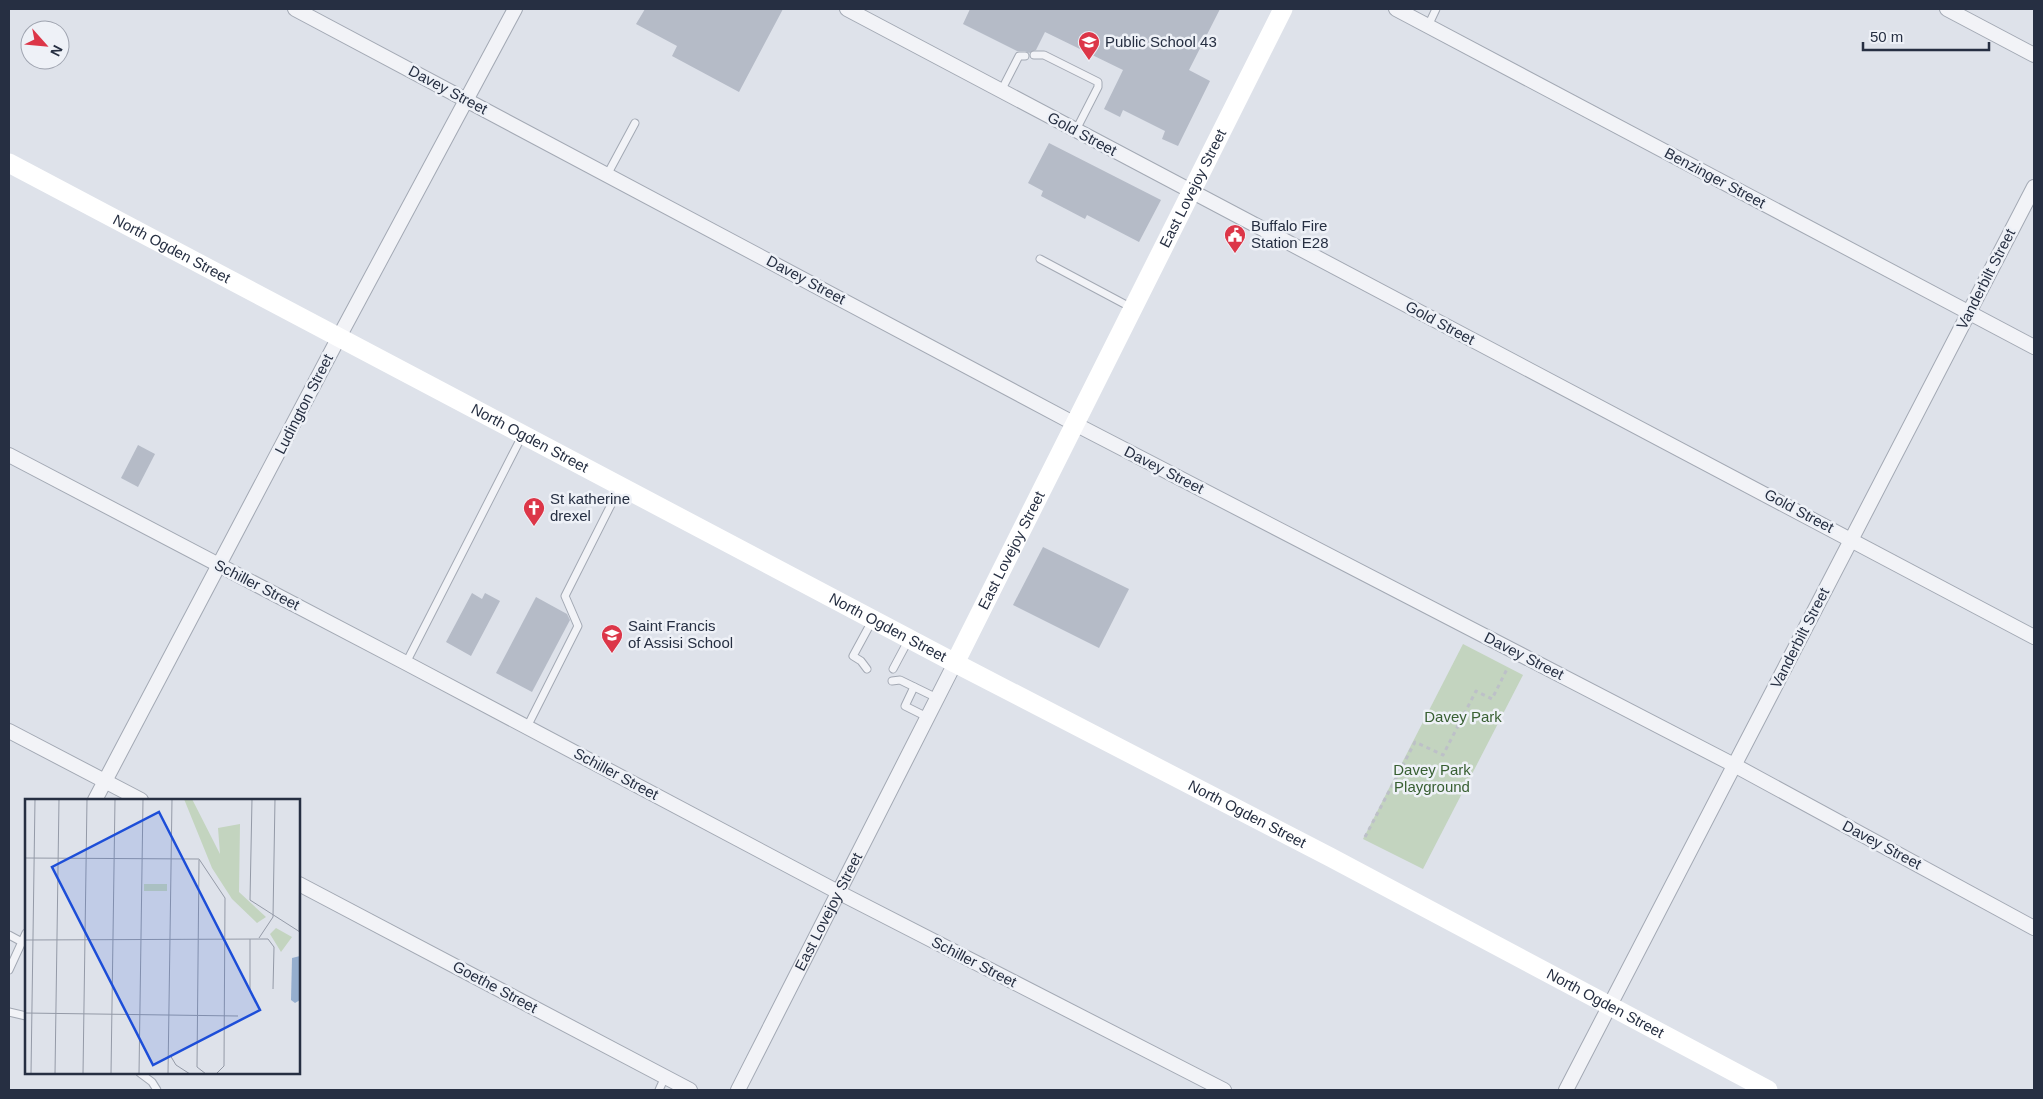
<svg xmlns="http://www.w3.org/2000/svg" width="2043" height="1099" font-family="Helvetica,sans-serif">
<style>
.green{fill:#c3d4bf}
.building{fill:#b5bbc7}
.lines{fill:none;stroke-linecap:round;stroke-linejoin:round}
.lane-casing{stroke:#a3a9b4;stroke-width:9}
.street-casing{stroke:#a3a9b4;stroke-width:16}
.path{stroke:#bdc0c8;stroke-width:3;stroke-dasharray:4 4;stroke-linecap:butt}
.lane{stroke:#f2f3f7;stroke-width:7}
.street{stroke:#f2f3f7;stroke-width:14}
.secondary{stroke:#fff;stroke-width:19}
.labels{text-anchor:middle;stroke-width:5;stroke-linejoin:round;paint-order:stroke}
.poi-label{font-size:15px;fill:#262f42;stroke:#eef1f7;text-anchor:start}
.street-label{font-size:15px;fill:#262f42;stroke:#eef1f7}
.park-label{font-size:15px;fill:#385f32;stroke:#eef1f7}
.inset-road{fill:none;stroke:#949aa7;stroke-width:1}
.view{fill:#1d4ed8;fill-opacity:0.15;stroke:#1d4ed8;stroke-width:2.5}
.inset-edge{fill:none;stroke:#262f42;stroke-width:2.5}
</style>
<rect width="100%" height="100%" fill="#dee2ea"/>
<polygon class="green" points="1463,644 1523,675 1423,869 1363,839"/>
<g class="building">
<polygon points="645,9 783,9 739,92 672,56 677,46 636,24"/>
<polygon points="970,9 1220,9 1189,70 1210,81 1178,146 1162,139 1165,131 1123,110 1120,117 1104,109 1123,70 1045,32 1036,50 1029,53 1025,51 1017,51 963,24"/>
<polygon points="1049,143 1161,200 1139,242 1087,215 1085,219 1041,196 1043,191 1028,183"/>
<polygon points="138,445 155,454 138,487 121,478"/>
<polygon points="1043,547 1129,589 1099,648 1013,605"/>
<polygon points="472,593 482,599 485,593 500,601 471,656 446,642"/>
<polygon points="536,597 567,614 570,620 532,692 496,673"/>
</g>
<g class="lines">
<g class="lane-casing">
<g id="lane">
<polyline points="1428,26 1436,9"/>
<polyline points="1034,55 1044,55 1098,82 1098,87 1076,130"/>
<polyline points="1001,91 1019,56 1025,56"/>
<polyline points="607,175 635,123"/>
<polyline points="1040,259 1132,308"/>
<polyline points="406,663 522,436"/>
<polyline points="867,669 861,661 853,656 872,621"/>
<polyline points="893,669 909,639"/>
<polyline points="892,681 900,680 937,698"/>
<polyline points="914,687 905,706 927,717"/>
<polyline points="527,727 578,626 565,596 620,487"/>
<polyline points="9,935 22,942"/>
<polyline points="9,970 26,933"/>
<polyline points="9,1012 26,1016"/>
<polyline points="140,1073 152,1082 157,1090"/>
<polyline points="659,1090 665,1077"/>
</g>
</g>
<g class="street-casing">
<g id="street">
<polyline points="295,9 1075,424 1734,765 2034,928"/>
<polyline points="847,9 2034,637"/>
<polyline points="1396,9 2034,347"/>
<polyline points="1947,9 2034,55"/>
<polyline points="9,455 406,663 838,892 1224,1090"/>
<polyline points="9,731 141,800"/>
<polyline points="95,800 339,337 515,9"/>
<polyline points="299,884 690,1090"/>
<path id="s1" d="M 738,1090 L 955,663"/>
<polyline points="1566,1090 2034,187"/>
</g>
</g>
<polyline class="path" points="1365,837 1415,742 1443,755 1476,691 1492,699 1507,669"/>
<use href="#lane" class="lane"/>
<use href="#street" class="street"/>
<g class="secondary">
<path id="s2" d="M 9,163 L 955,663 L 1330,857 L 1768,1090"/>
<path id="s3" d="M 955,663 L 1283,9"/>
</g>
</g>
<defs>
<g id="school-pin" transform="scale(1.125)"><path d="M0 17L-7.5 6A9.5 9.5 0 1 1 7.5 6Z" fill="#dc3648" stroke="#eef1f7"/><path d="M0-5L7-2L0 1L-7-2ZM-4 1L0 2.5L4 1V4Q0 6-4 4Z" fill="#fff"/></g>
<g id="civic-pin" transform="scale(1.125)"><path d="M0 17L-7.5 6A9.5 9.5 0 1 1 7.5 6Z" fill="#dc3648" stroke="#eef1f7"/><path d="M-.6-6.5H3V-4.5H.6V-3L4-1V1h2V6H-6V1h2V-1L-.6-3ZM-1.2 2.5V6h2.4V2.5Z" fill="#fff"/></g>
<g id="church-pin" transform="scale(1.125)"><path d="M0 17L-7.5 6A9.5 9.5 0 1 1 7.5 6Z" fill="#dc3648" stroke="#eef1f7"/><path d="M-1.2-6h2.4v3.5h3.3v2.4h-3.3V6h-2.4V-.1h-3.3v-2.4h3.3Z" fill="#fff"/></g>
</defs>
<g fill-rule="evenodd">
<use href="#school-pin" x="1089" y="42"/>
<use href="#civic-pin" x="1235" y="235"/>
<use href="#church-pin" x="534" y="508"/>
<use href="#school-pin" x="612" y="635"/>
</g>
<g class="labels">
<g class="poi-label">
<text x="1105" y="47">Public School 43</text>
<text x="1251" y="231">Buffalo Fire<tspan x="1251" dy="17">Station E28</tspan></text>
<text x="550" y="504">St katherine<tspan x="550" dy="17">drexel</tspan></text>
<text x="628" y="631">Saint Francis<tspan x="628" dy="17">of Assisi School</tspan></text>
</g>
<g class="street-label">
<text transform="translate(448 90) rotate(28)" y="5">Davey Street</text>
<text transform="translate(1082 134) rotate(28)" y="5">Gold Street</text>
<text transform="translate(1715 178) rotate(28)" y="5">Benzinger Street</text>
<text dy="5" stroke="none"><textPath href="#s3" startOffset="531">East Lovejoy Street</textPath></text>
<text dy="5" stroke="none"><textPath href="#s2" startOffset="184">North Ogden Street</textPath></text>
<text transform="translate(1986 279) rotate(-63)" y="5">Vanderbilt Street</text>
<text transform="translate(806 280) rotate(28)" y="5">Davey Street</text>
<text transform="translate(1440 323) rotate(28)" y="5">Gold Street</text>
<text transform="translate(304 404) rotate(-63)" y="5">Ludington Street</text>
<text dy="5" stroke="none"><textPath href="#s2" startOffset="589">North Ogden Street</textPath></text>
<text transform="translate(1164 470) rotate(27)" y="5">Davey Street</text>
<text transform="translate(1799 511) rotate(28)" y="5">Gold Street</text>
<text dy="5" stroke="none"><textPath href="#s3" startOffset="126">East Lovejoy Street</textPath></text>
<text transform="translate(257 585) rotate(27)" y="5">Schiller Street</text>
<text dy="5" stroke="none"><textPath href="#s2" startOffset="994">North Ogden Street</textPath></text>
<text transform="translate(1800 638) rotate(-63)" y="5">Vanderbilt Street</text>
<text transform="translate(1524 656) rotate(27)" y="5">Davey Street</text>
<text transform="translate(616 774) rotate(28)" y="5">Schiller Street</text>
<text dy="5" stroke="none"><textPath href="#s2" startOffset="1399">North Ogden Street</textPath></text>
<text transform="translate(1882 845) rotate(28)" y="5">Davey Street</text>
<text dy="5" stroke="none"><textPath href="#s1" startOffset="200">East Lovejoy Street</textPath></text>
<text transform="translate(974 962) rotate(27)" y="5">Schiller Street</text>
<text transform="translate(495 987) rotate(28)" y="5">Goethe Street</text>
<text dy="5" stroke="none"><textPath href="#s2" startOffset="1804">North Ogden Street</textPath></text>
</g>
<g class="park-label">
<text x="1463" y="722">Davey Park</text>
<text x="1432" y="775">Davey Park<tspan x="1432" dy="17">Playground</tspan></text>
</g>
</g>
<g transform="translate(25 799)">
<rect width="275" height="275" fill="#dee2ea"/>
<path d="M 159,0 L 167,0 L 195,55 L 193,29 L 215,25 L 214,93 L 241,118 L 232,124 L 207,100 L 187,69 ZM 119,85 L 142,85 L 142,92 L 119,92 ZM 251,129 L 267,138 L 256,153 L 245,135 Z" fill="#c3d4bf"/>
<path d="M 275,157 L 275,201 L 270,204 L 266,201 L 267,159 Z" fill="#95aece"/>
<path class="inset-road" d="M 227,0 L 225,101 L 275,133M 0,59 L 174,60M 174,60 L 200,99 L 199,267 L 191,275M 174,61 L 172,268 L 181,275M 274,133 L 275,0M 234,139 L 248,118 L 250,0M 0,141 L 243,140 L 249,148 L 248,190M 225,190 L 225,140M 0,214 L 213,217M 145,256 L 151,266 L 165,275M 6,275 L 10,0M 30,275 L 34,0M 58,275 L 62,0M 86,275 L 90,0M 114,275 L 118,0M 143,275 L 147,0"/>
<path class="view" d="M 134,13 L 235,211 L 128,266 L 27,68 Z"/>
<rect width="275" height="275" class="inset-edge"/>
</g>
<rect width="2043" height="1099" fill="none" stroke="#262f42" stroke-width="20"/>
<g transform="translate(45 45) rotate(117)"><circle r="24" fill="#eef1f7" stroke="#9ea3af"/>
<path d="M0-4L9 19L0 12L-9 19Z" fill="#dc3648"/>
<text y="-8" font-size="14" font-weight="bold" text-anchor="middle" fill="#262f42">N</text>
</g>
<path d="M1863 42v8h126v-8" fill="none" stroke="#262f42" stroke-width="2.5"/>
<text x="1870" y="42" font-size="15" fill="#262f42" stroke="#eef1f7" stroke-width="4" paint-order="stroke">50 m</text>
</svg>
